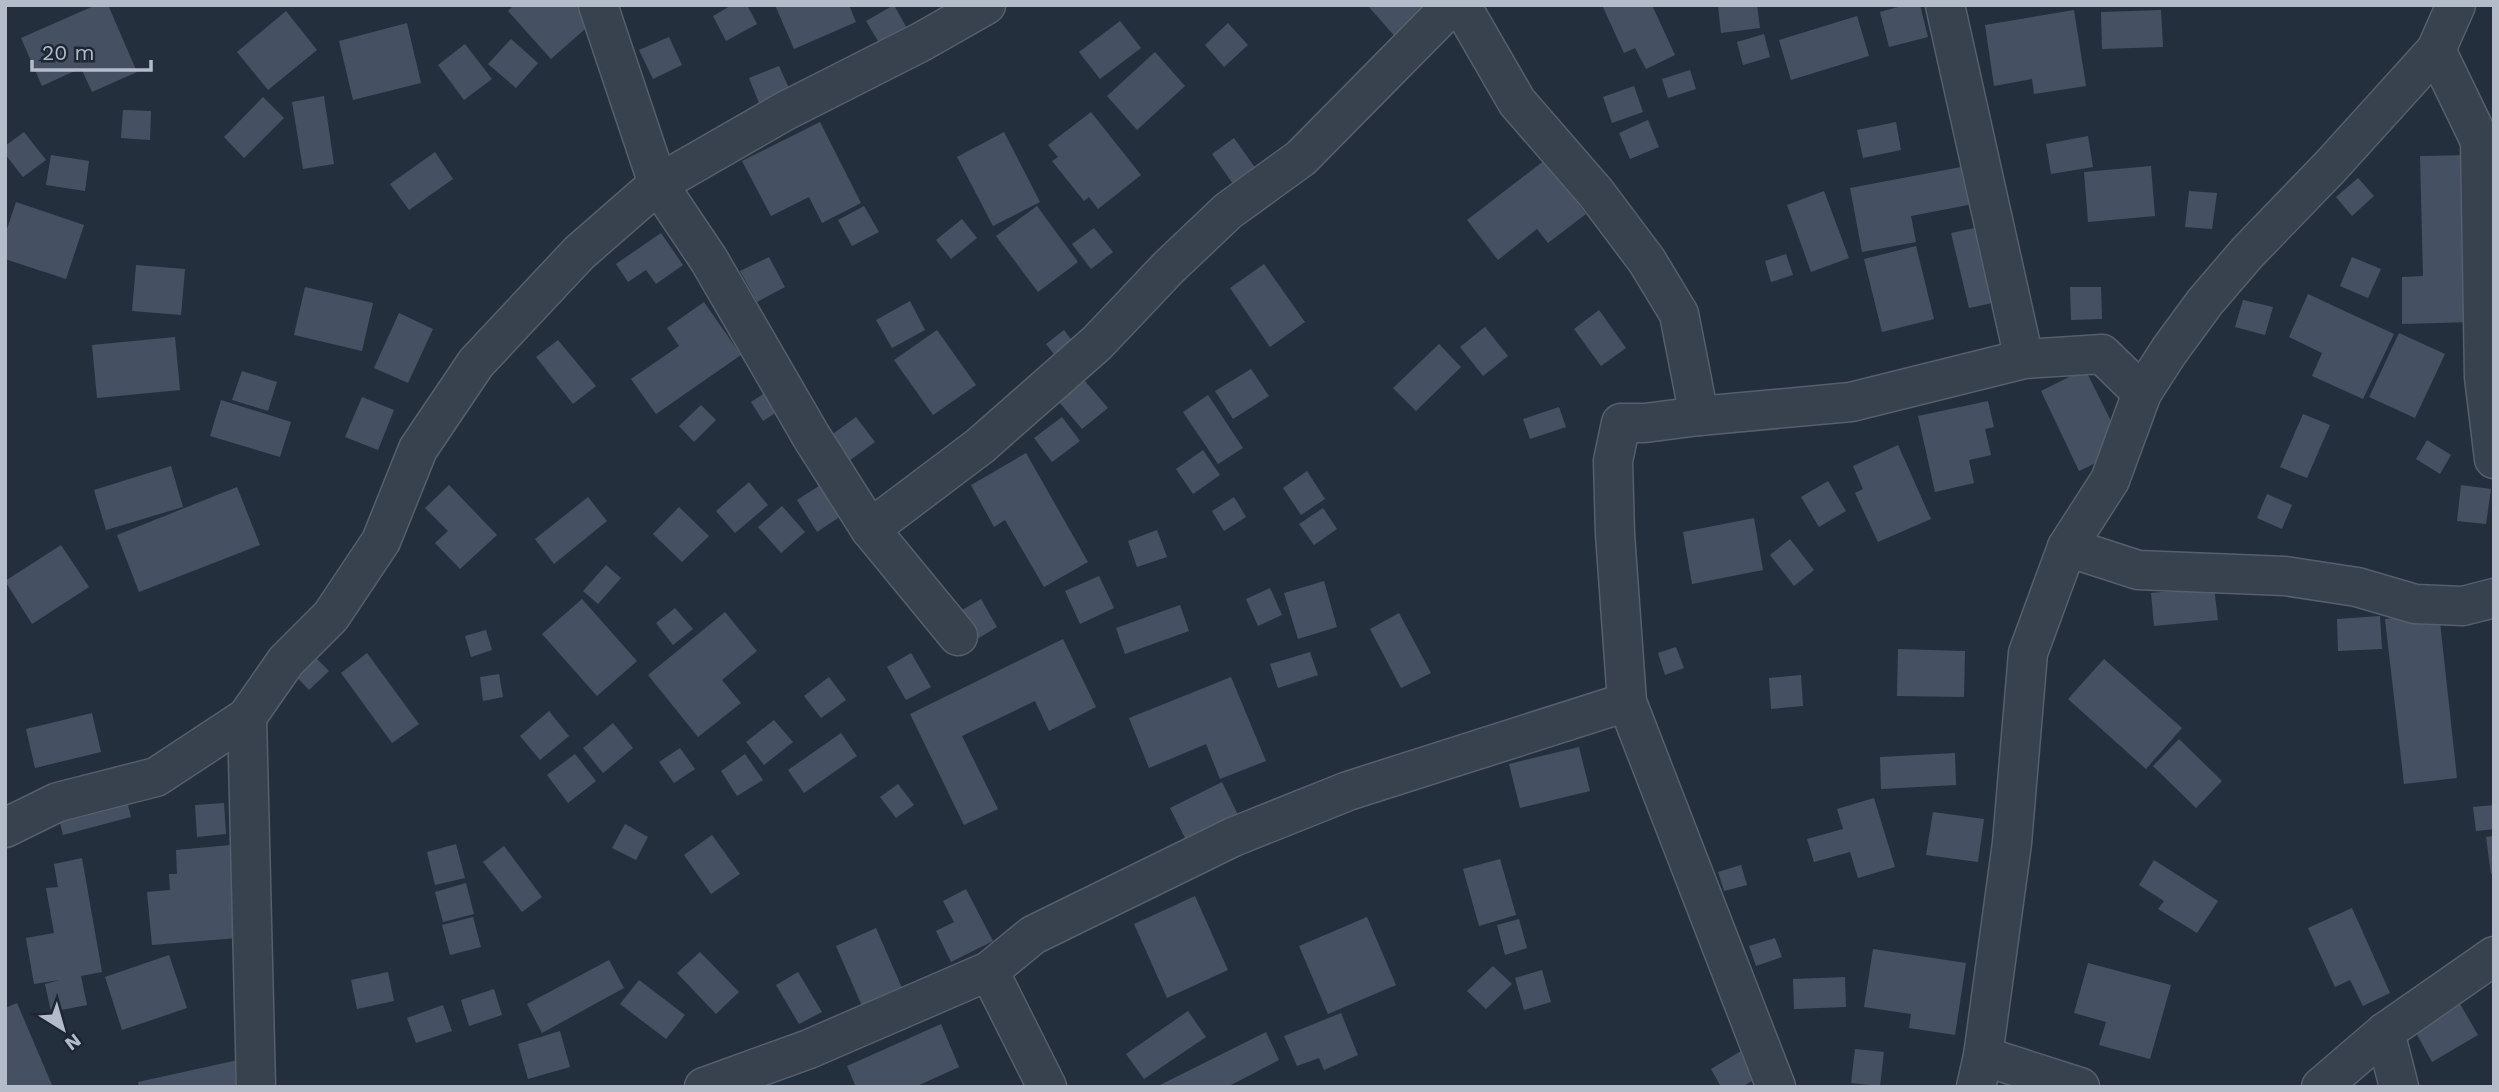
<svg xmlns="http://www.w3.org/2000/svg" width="2499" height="1092" font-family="'Work Sans',sans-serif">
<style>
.building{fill:#455162}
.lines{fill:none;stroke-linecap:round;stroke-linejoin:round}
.minor-casing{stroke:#565f6c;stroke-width:41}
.minor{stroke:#38414e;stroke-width:38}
</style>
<rect width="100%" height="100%" fill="#242f3e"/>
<g class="building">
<polygon points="96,5 108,5 137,72 92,92 81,68 42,86 21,38"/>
<polygon points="514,5 594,5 602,14 551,59 508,11"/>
<polygon points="732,5 747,5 757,24 726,41 713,16"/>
<polygon points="775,5 849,5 856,22 794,49"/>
<polygon points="894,5 911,36 884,51 866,21"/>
<polygon points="1371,5 1439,5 1398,40 1369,7"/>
<polygon points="1602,5 1652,5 1675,55 1646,69 1635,48 1624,53"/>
<polygon points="1718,5 1757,5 1760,28 1721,33"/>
<polygon points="1905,5 1920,5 1928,37 1889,47 1880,12"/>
<polygon points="2074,10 2086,86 2034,94 2032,79 1994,86 1985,25"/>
<polygon points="2161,10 2163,47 2102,49 2101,12"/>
<polygon points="286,11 317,50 268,90 237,52"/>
<polygon points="1857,16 1869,56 1791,80 1779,40"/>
<polygon points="1120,21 1141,48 1100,79 1079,52"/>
<polygon points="407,23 421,83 353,100 339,41"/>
<polygon points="1228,23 1248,45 1224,67 1205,45"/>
<polygon points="1764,34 1770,57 1743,65 1737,42"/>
<polygon points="669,37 682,65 653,79 639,50"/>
<polygon points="511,39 538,63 516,88 488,64"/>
<polygon points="465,44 492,79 464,100 438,65"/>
<polygon points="1155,52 1185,86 1137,130 1107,96"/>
<polygon points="779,66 792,95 761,108 749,78"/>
<polygon points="1690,70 1696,89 1668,98 1662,79"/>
<polygon points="1634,86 1643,112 1612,123 1603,97"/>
<polygon points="324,96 334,164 303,169 292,102"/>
<polygon points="263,97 284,118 244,158 224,137"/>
<polygon points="123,110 151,111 150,140 121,138"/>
<polygon points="1091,112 1141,175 1098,209 1089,197 1084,201 1052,161 1058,157 1048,145"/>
<polygon points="1648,120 1659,147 1630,159 1619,133"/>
<polygon points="820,122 861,203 822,223 809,197 771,216 742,161"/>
<polygon points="1896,122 1901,150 1863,158 1857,130"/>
<polygon points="24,132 46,160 23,177 5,154 5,146"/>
<polygon points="1004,132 1040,202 993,226 957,157"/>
<polygon points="2088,136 2093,167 2051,174 2046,144"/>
<polygon points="1234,138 1256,169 1233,184 1212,154"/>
<polygon points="435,152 453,179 409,210 390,184"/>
<polygon points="51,155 89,161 85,191 46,185"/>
<polygon points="2470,155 2474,322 2402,324 2402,277 2423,276 2420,156"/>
<polygon points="1545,160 1586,214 1548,243 1537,229 1498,260 1467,220"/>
<polygon points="1966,166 1973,204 1911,216 1916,242 1862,252 1850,188"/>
<polygon points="2151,166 2155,216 2088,222 2084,172"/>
<polygon points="2358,178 2374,196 2352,216 2336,197"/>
<polygon points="1824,191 1849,258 1811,272 1787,205"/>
<polygon points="2189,191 2217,193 2212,229 2185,227"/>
<polygon points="16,202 84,225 66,279 5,259 5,235"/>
<polygon points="864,206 879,232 852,246 838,220"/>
<polygon points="1037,206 1078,262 1038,292 996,236"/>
<polygon points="962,219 977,238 951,259 936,240"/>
<polygon points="1979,227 1997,302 1969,308 1951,233"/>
<polygon points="1094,228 1113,252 1091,269 1072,244"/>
<polygon points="661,233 683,265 656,284 646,270 628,282 616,264"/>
<polygon points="1916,246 1934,319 1882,332 1864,259"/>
<polygon points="1786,254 1793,275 1771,282 1765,261"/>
<polygon points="769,257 785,287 757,302 740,271"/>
<polygon points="2352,257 2381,269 2368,298 2340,286"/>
<polygon points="1264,264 1305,322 1270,347 1230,288"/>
<polygon points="136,265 185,269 181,315 132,311"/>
<polygon points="305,287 373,303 362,351 294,335"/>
<polygon points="2070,287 2101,287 2102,319 2071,320"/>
<polygon points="2308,294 2394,334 2363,399 2312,376 2322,353 2289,337"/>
<polygon points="2243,300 2273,307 2265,335 2235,327"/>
<polygon points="910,301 925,330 892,348 876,320"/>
<polygon points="704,302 741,355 656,414 631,379 679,346 667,328"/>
<polygon points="1599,310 1626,348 1601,366 1574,329"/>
<polygon points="399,313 433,329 408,383 374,368"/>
<polygon points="1485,327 1508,356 1483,376 1460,347"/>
<polygon points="937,330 976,385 933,415 894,360"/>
<polygon points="1064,330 1079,350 1061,363 1046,344"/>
<polygon points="2399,333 2445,354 2415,418 2369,397"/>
<polygon points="175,337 180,390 97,398 92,345"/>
<polygon points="558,340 596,386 573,404 536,357"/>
<polygon points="1439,344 1461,367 1416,411 1393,388"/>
<polygon points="1251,369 1269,396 1233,419 1215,391"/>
<polygon points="2085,369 2115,429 2108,457 2079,471 2041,391"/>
<polygon points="242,371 277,382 268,411 232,400"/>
<polygon points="1084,380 1108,408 1082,429 1059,402"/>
<polygon points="768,391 780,410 763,421 751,402"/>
<polygon points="1208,395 1243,448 1218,464 1183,412"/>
<polygon points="362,397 394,410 378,450 345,437"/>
<polygon points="221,400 291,422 280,457 210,436"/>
<polygon points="1988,401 1994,427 1985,429 1991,455 1969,460 1974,483 1935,492 1918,416"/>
<polygon points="701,405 716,420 694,442 679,426"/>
<polygon points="1559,407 1566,427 1530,439 1523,419"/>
<polygon points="2303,414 2330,425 2307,478 2280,467"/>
<polygon points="856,417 875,442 849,461 830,436"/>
<polygon points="1062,417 1080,441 1052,462 1034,438"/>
<polygon points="2427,440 2451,455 2440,474 2416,459"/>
<polygon points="1898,445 1931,519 1878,542 1855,493 1863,489 1853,466"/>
<polygon points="1203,450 1220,475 1193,494 1176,469"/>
<polygon points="1026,453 1088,562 1044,587 1005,520 994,527 971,485"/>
<polygon points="171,466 183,507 106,530 94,490"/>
<polygon points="1307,471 1325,499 1301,515 1283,488"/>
<polygon points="1828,481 1846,511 1819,527 1801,497"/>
<polygon points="749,482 768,505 735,533 716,511"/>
<polygon points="822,484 841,516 817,532 797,500"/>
<polygon points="449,485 497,535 460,569 435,543 448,531 425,508"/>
<polygon points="2461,485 2491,489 2486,524 2457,521"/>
<polygon points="237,487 260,545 139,592 117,535"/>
<polygon points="2267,494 2292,505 2282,529 2257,518"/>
<polygon points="588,497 607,521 554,564 535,539"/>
<polygon points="1234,497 1246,517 1224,531 1212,511"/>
<polygon points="782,506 805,532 781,553 758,527"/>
<polygon points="679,507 709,536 682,562 653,534"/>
<polygon points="1323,508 1337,529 1314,545 1299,524"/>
<polygon points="1754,518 1763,570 1692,584 1683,532"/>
<polygon points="1157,530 1167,557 1137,567 1128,541"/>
<polygon points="1790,539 1814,570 1794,586 1770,555"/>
<polygon points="61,545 89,587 32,624 5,581"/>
<polygon points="606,565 621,578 598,604 583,591"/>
<polygon points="1099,576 1114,608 1080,624 1065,591"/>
<polygon points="1324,581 1337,627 1298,639 1284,593"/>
<polygon points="2214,587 2218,620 2154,626 2151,593"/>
<polygon points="1270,588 1282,615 1258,626 1246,599"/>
<polygon points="582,599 637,661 597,696 542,634"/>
<polygon points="981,599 997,627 972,642 955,614"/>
<polygon points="1180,605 1189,631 1125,654 1116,628"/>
<polygon points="675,608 693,629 673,645 656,623"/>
<polygon points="725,612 757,651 722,680 741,703 698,737 648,675"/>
<polygon points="1399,613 1431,673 1401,688 1370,629"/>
<polygon points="2439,613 2457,778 2404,784 2385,619"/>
<polygon points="2380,616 2382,649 2338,651 2337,619"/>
<polygon points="486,630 492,650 471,657 465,636"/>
<polygon points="1063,639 1096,707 1049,731 1035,701 962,736 998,809 964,825 910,714"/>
<polygon points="1676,647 1684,668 1665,675 1658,653"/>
<polygon points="1898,649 1965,651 1964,697 1897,696"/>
<polygon points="308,650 329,671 309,690 289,669"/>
<polygon points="1310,652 1318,675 1278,688 1270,664"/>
<polygon points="367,653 419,724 392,743 341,673"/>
<polygon points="911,653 931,687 906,700 887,667"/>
<polygon points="2104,659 2182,728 2146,769 2068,699"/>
<polygon points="499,674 503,697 483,701 480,677"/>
<polygon points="1801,675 1803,706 1771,709 1769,678"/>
<polygon points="829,677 846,700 821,718 804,696"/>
<polygon points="1231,677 1266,761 1220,779 1206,744 1149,768 1129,718"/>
<polygon points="549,711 569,736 540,760 520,736"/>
<polygon points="92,713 101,752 35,768 26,729"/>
<polygon points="774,720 793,742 764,765 746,742"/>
<polygon points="613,723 633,748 603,773 583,748"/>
<polygon points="841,733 857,756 804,793 788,770"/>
<polygon points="2179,739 2222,781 2196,808 2153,766"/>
<polygon points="1579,747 1590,791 1520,808 1509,764"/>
<polygon points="680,748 695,769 674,783 659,762"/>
<polygon points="1955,753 1956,785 1881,789 1880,757"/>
<polygon points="575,754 596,781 568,803 547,775"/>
<polygon points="745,754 763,780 737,796 721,771"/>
<polygon points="1222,782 1238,815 1186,840 1170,808"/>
<polygon points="898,784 914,805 896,818 880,797"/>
<polygon points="124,789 131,817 63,835 56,808"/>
<polygon points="1874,798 1895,867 1858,878 1850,852 1814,862 1807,839 1843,829 1837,809"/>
<polygon points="224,803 226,834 197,837 195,805"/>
<polygon points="2494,805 2494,829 2476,831 2473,807"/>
<polygon points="1933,812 1984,819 1978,862 1926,855"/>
<polygon points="625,824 648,837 636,860 612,848"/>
<polygon points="712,835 740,874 711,894 684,855"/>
<polygon points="2494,836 2494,873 2491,874 2486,837"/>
<polygon points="456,844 465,878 435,885 427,852"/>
<polygon points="231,845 237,938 152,945 147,892 170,890 169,874 177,874 176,850"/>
<polygon points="504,846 542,897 522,912 483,862"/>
<polygon points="82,858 102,972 81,976 87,1005 51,1012 45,984 60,980 34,984 26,938 54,933 46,888 58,887 54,864"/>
<polygon points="1500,859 1516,915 1479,926 1463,869"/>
<polygon points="2154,860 2218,901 2197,933 2158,909 2164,901 2139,885"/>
<polygon points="1741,865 1747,885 1724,891 1718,872"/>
<polygon points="466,883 474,914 443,922 435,892"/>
<polygon points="966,889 993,941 951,962 936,931 954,922 943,901"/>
<polygon points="1195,896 1228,970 1167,998 1134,924"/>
<polygon points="2352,908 2390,993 2363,1006 2350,980 2335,987 2308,928"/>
<polygon points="473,917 481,947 450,955 442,925"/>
<polygon points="1367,917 1396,985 1328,1014 1299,946"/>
<polygon points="1519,919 1527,948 1505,955 1497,925"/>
<polygon points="876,928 902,988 862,1006 836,946"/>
<polygon points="1775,938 1782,957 1756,966 1749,946"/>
<polygon points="1873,949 1966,963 1955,1035 1909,1028 1911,1014 1864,1007"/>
<polygon points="700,952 739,992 716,1014 677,973"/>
<polygon points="169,955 187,1008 122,1030 105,977"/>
<polygon points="609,960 624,988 542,1033 527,1004"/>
<polygon points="2088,963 2171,985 2150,1059 2099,1045 2106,1022 2074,1013"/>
<polygon points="1493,966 1512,984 1486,1009 1467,991"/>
<polygon points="1542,970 1551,1002 1524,1010 1515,978"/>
<polygon points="388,972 394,1001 357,1009 351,980"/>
<polygon points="798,972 822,1012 799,1024 776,985"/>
<polygon points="1845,977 1846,1007 1794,1009 1793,979"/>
<polygon points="639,980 685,1015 666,1039 620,1004"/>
<polygon points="494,989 502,1015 469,1026 461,1000"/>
<polygon points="17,1003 52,1085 49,1087 5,1087 5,1008"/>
<polygon points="2460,1004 2478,1035 2432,1062 2415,1031"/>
<polygon points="443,1005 452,1031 416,1043 407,1018"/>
<polygon points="1188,1011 1206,1037 1144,1079 1126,1054"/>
<polygon points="1341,1013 1358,1055 1324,1070 1319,1058 1297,1066 1284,1036"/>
<polygon points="941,1024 959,1067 915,1087 856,1087 847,1066"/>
<polygon points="560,1031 570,1067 528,1079 518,1044"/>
<polygon points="1266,1032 1279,1060 1227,1087 1156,1087"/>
<polygon points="1855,1049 1884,1052 1880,1086 1851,1083"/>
<polygon points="1741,1051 1757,1078 1742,1087 1721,1087 1711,1069"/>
<polygon points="238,1060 244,1087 139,1087 138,1082"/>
</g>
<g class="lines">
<g class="minor-casing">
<g id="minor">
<polyline points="598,5 658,184 709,260 811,436 870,529 958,636"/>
<polyline points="1461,5 1517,102 1596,193 1647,261 1679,314 1699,416"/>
<polyline points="1945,5 2024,359"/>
<polyline points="2436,50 2480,141 2484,377 2494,459"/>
<polyline points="870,529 980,446 1097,343 1169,267 1228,211 1301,158 1452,5"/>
<polyline points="2067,547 2138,570 2285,576 2357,587 2415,604 2463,606 2494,598"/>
<polyline points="247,717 256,1087"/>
<polyline points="5,828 58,802 156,777 247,717 286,661 331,616 381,541 418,449 476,363 579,253 658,184 785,111 921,42 986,5"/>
<polyline points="989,971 1047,1087"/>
<polyline points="2385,1032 2399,1087"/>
<polyline points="1983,1056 2080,1087"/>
<polyline points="704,1087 809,1049 989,971 1033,935 1233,837 1348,791 1627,702"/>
<polyline points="1776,1087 1627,702 1615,534 1613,461 1621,423 1645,423 1699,416 1851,402 2024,359 2102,354 2142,393"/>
<polyline points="1976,1087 1983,1056 2012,843 2028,653 2067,547 2110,480 2142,393 2169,351 2205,302 2247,253 2331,166 2436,50 2456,5"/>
<polyline points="2321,1087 2385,1032 2494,956"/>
</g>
</g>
<use href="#minor" class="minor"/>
</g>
<rect width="2499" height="1092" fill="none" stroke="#b4bcc9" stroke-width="14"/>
<g transform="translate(63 1029) rotate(143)" stroke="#1d2633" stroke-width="5" paint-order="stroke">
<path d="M0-5L12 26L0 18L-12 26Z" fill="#b4bcc9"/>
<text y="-10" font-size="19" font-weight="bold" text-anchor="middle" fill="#b4bcc9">N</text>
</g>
<path d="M32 60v10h119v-10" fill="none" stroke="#b4bcc9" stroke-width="3.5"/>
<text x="42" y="60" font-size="21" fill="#b4bcc9" stroke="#1d2633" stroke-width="5" paint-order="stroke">20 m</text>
</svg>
